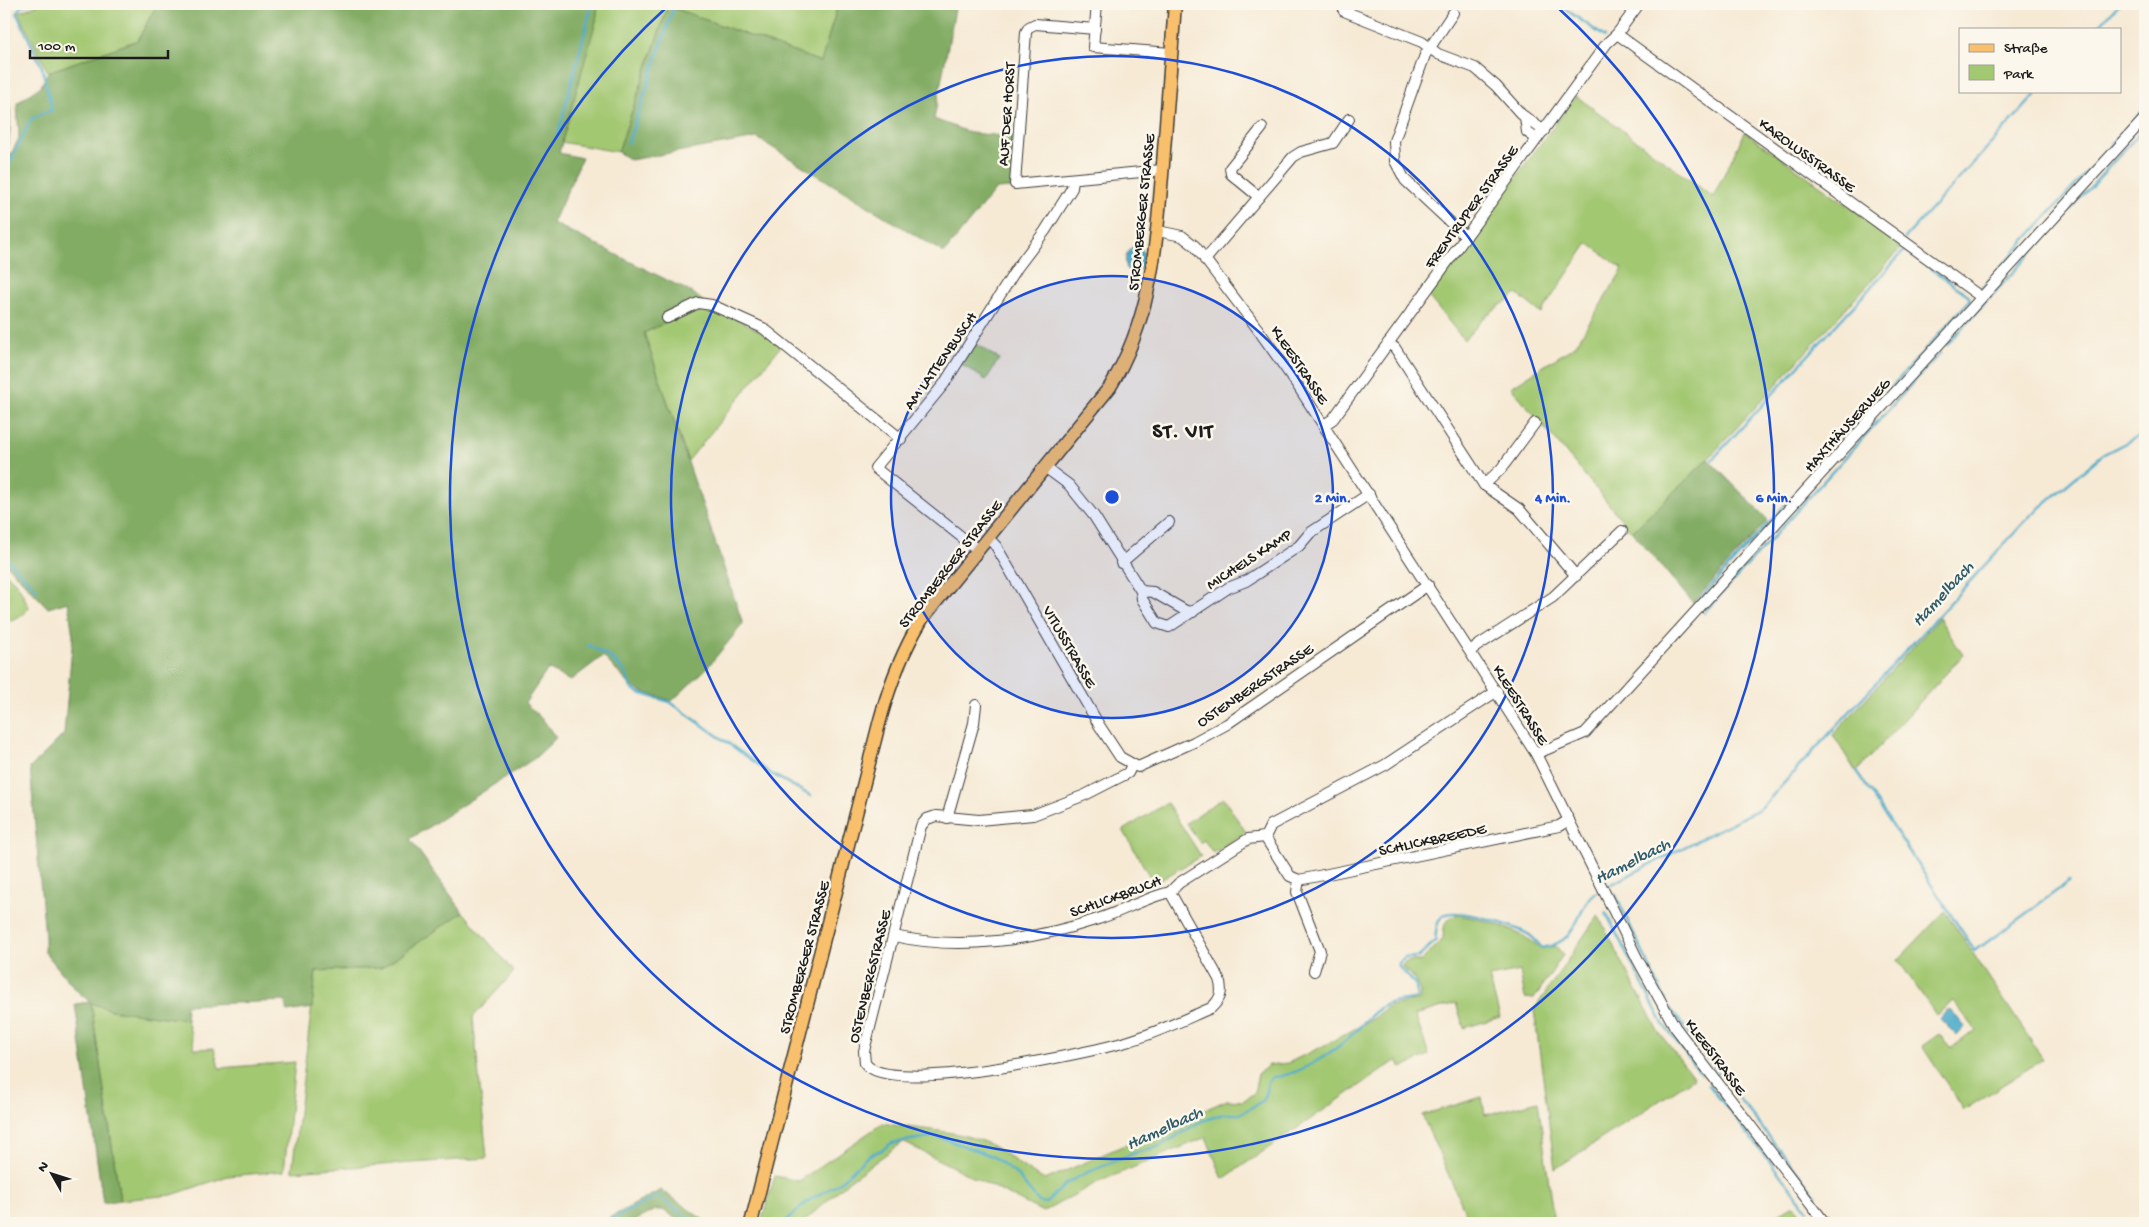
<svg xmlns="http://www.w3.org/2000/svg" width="2149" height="1227" font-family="'Gochi Hand',sans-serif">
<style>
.green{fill:#a3c872;stroke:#607247}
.forest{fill:#82ac64;stroke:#4f6440}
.water{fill:#4babca;stroke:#346473}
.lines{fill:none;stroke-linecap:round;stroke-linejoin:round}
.stream{stroke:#4babca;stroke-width:2.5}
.minor-casing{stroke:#3d3b38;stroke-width:12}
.major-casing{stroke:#3d3b38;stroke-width:15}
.minor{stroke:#fff;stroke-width:10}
.major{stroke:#f8bf6c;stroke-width:12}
.ring{fill:none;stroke:#1d4ed8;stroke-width:2.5}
.labels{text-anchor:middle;stroke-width:5;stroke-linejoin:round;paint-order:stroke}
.street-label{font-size:16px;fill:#1c1c1c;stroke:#fbf7ec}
.water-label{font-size:18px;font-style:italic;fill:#315c6a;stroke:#fbf7ec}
.district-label{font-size:21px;font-weight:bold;letter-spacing:1px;fill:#1c1c1c;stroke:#fbf7ec}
.centre{fill:#1d4ed8;stroke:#fbf7ec;stroke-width:2.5}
.ring-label{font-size:15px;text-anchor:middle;font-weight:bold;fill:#1d4ed8;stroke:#fbf7ec;stroke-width:5;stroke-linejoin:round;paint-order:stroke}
</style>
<rect width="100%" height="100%" fill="#fbf7ec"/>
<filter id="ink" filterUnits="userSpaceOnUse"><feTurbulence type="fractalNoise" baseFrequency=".02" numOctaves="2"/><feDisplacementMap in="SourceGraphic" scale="10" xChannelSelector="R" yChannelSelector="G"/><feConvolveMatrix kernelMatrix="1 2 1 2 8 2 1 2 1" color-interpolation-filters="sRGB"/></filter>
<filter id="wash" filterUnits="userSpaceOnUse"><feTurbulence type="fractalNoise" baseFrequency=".0096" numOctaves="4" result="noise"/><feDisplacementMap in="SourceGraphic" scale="20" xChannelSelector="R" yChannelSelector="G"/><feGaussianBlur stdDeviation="1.12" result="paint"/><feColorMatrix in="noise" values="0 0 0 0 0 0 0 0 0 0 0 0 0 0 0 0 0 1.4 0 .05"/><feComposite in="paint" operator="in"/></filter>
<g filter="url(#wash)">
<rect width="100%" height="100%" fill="#f6ead5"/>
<g class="green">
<polygon points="40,4 157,4 138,40 48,72 18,12"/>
<polygon points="598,4 838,4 821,62 668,6 618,152 561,142 596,21"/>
<polygon points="1576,96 1713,197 1745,132 1904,245 1708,459 1632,532 1511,387 1575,346 1623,269 1588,243 1541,313 1517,294 1488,314 1464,340 1428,296"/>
<path d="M 4,104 L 10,107 C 10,125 12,139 4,155 Z"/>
<path d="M 699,306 C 728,311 758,329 781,346 L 688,461 L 644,333 Z"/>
<polygon points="974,343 999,359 986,380 961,364"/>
<polygon points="4,571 18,585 29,607 24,614 4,624"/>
<polygon points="1939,618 1963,655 1856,772 1833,735"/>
<polygon points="1223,798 1246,832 1213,853 1204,840 1200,843 1186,823"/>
<polygon points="1167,803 1201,856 1154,884 1123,830"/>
<polygon points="1945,911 2043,1059 1964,1110 1922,1046 1939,1034 1951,1048 1976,1030 1953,1001 1936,1015 1898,960"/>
<polygon points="463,912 514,972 473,1017 487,1158 292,1171 316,971 381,968"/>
<path d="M 1458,915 C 1486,919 1519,930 1541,948 L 1556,946 L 1563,955 L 1534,999 L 1525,998 L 1520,971 L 1489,977 L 1500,1017 L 1464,1028 L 1456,1003 L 1415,1015 L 1429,1055 L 1401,1068 L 1397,1060 L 1223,1179 L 1206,1137 L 1096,1183 L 1043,1212 L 903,1142 L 850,1180 L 802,1223 L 761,1223 L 775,1176 L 799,1181 L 883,1123 C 915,1130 951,1129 982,1141 C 1002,1148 1023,1170 1045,1180 L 1227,1100 L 1243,1101 L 1254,1093 L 1258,1074 L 1269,1065 L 1288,1063 L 1325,1045 L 1373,1019 L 1389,1006 L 1419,1000 C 1423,986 1412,976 1402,967 L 1403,964 L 1408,961 L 1421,961 L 1443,939 C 1444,924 1444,919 1458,915 Z"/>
<polygon points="1598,915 1658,1031 1694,1078 1555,1169 1534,1010"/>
<polygon points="91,1002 111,1010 187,1020 195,1049 214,1048 219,1068 295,1062 284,1171 228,1176 172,1195 120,1200"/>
<polygon points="1482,1097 1485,1115 1538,1101 1554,1223 1470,1223 1422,1115"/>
<polygon points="1794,1205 1808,1223 1763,1223"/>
</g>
<g class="forest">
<polygon points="157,4 598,4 596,21 559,153 582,158 553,223 693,293 711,308 699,306 644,333 743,624 706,669 672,701 640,691 630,685 603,656 570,681 548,669 525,703 544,721 556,738 535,758 410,839 463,912 381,968 316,971 312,1008 287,1012 285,1001 185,1005 187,1020 111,1010 91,1003 120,1200 103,1203 75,1004 90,1002 76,990 44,951 45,937 30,768 64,734 73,636 68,602 48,608 4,562 4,168 19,138 17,103 41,86 48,72 138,40"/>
<polygon points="838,4 956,4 934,119 971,133 1014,137 1011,188 996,189 944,253 757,138 630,160 618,152 668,6 821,62"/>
<polygon points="1708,459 1768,520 1693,603 1632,532"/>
<polygon points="661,1190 708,1223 682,1223 663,1210 655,1210 630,1223 600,1223"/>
</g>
<g class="water">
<path d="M 1133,246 L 1139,246 C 1149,255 1144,276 1128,271 C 1123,262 1126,253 1133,246 Z"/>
<polygon points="1947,1010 1952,1011 1965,1027 1957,1036 1940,1019"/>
</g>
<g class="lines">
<g class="stream">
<polyline points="1558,4 1605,37"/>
<polyline points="2143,4 2145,5"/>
<polyline points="2096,29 2119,4"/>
<polyline points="557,138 592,4"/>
<polyline points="628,143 675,4"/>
<path d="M 4,175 L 30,121 L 36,116 L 52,110 L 42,67 L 17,14 C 18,7 22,5 28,4"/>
<polyline points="1905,238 2039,91"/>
<polyline points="1982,288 2145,108"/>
<polyline points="1947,345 2145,127"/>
<polyline points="4,556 38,591"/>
<polyline points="1698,601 1970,300 1968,295 1905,250 1712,460"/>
<polyline points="1704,613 1940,353"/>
<polyline points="588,645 610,657 625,672 631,688 639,693 670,702 770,773 811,796"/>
<polyline points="1857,772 1975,951 2070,881"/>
<polyline points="1606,887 1761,808 2030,516 2102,455 2145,433"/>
<polyline points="1615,894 1666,1001"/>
<polyline points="1606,913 1663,1024 1701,1074"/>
<polyline points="805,987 815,947"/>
<polyline points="1670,1008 1720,1075"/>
<polyline points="1709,1085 1808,1210"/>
<polyline points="1729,1086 1816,1196"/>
<polyline points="1830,1216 1834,1223"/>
<polyline points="1816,1222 1817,1223"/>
<polyline points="605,1223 658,1196 695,1223"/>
<path d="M 784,1223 L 808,1201 L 838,1184 L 869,1155 L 882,1150 L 892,1143 L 936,1136 L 992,1156 L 1015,1173 L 1039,1202 L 1046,1203 L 1067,1183 L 1086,1173 L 1132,1154 L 1160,1146 L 1202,1121 L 1223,1114 L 1240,1114 L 1264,1100 L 1268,1082 L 1272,1077 C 1300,1076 1335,1051 1355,1032 C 1365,1022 1374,1010 1387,1004 C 1397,1000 1408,1001 1417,998 L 1416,985 L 1399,967 L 1399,963 L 1405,958 L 1419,957 L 1436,940 C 1435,933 1437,919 1444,915 C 1459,907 1513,926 1528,934 C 1533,937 1538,943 1542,948 C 1585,941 1573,904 1601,889"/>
</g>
</g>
</g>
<g filter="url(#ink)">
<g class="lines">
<g class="minor-casing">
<g id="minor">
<polyline points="1097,4 1093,47 1171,53"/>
<polyline points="1346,4 1344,11 1422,42 1438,54 1475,68 1496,86 1521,114 1544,131"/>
<polyline points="1453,13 1425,55 1394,141 1395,161 1405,180 1466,237"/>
<polyline points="1095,29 1035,24 1029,27 1026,32 1015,184 1162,170"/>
<polyline points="1617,34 1981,297"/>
<polyline points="1525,117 1527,132 1537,139"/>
<polyline points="1259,197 1231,174 1230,168 1262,128"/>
<polyline points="1158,231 1182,236 1195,246 1257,328 1296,383 1536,754 1638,960 1675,1027 1825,1223"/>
<polyline points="1205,260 1293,157 1301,152 1333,143 1349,119"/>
<polyline points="667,318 698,303 712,305 763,328 901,439"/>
<polyline points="1388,343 1395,348 1484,485 1519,509 1576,576"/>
<polyline points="1324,425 1333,419 1607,43 1617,34 1639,4"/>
<polyline points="1046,468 1069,485 1094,516 1141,591 1142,599 1157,623 1169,627 1228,588 1246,581 1299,546 1310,533 1369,494"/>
<polyline points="1484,485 1501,469 1535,423"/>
<polyline points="988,538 996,546 1099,725 1120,757 1138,767 1194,742 1227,724 1428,585"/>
<polyline points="978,550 875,468 944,384 1017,268 1045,231 1072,188 1073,179"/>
<polyline points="1121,563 1169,522"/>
<polyline points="1141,591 1153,592 1186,611 1193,612"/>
<polyline points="1471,650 1553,597 1622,531"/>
<polyline points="1536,754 1585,733 2145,118"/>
<path d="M 1132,765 L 1128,773 L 1085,795 L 1033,815 L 979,820 L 936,816 L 927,819 L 921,826 L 864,1051 L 865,1063 C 887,1097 1087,1053 1126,1042 C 1154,1034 1183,1020 1211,1008 C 1221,999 1223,992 1219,979 L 1170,892"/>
<polyline points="947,818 974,723 976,705"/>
<polyline points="1265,837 1290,876 1299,880 1559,826 1569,820"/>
<polyline points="1265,837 1271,825 1385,765 1497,691"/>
<polyline points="1299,880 1297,892 1320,951 1314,971"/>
<path d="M 894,936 C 960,951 1034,940 1098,919 C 1123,911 1145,898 1170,892 L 1179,883 L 1248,839 L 1265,837"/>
</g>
</g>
<g class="major-casing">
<path id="major" d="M 751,1223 L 880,720 C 890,683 902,652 922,619 L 1110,387 C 1153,316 1156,244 1163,164 C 1167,110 1171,57 1175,4"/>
</g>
<use href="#minor" class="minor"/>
<use href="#major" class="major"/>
</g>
</g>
<circle cx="1112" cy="497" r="221" fill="#1d4ed8" fill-opacity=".12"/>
<g class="ring">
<circle cx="1112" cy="497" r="221"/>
<circle cx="1112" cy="497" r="441"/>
<path d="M1555 5A662 662 0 1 1 669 5"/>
</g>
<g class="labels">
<g class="street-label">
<text transform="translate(1005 114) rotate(-86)" y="6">AUF DER HORST</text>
<text transform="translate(1808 154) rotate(36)" y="6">KAROLUSSTRASSE</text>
<text transform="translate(1470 206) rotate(-54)" y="6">FRENTRUPER STRASSE</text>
<text transform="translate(1140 212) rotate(-84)" y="6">STROMBERGER STRASSE</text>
<text transform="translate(939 360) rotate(-55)" y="6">AM LATTENBUSCH</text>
<text transform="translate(1301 364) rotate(56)" y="6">KLEESTRASSE</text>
<text transform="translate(1846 424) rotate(-48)" y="6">HAXTHÄUSERWEG</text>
<text transform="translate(1248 558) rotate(-33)" y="6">MICHELS KAMP</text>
<text transform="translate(949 563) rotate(-52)" y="6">STROMBERGER STRASSE</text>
<text transform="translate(1071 646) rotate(60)" y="6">VITUSSTRASSE</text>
<text transform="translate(1254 684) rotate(-34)" y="6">OSTENBERGSTRASSE</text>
<text transform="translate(1522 704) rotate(58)" y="6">KLEESTRASSE</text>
<text transform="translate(1432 838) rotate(-12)" y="6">SCHLICKBREEDE</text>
<text transform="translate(1115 895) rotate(-20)" y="6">SCHLICKBRUCH</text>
<text transform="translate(803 957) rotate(-75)" y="6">STROMBERGER STRASSE</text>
<text transform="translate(868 976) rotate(-76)" y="6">OSTENBERGSTRASSE</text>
<text transform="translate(1717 1056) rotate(53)" y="6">KLEESTRASSE</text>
</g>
<g class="water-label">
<text transform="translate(1942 593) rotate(-47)" y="6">Hamelbach</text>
<text transform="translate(1632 860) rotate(-27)" y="6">Hamelbach</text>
<text transform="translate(1164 1127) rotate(-25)" y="6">Hamelbach</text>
</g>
<g class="district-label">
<text x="1183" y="437">ST. VIT</text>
</g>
</g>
<circle cx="1112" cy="497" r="8" class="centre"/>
<g class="ring-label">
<text x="1333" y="502">2 Min.</text>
<text x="1553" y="502">4 Min.</text>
<text x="1774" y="502">6 Min.</text>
</g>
<rect width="2149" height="1227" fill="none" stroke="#fbf7ec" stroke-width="20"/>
<rect x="1959" y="28" width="162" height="65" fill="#fbf7ec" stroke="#a29f99"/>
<rect x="1969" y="44" width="25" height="8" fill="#f8bf6c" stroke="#a29f99"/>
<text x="2004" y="52" font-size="15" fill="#1c1c1c">Straße</text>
<rect x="1969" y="65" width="25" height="15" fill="#a3c872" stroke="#a29f99"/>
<text x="2004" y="78" font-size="15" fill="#1c1c1c">Park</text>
<g transform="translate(52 1174) rotate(309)" stroke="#fbf7ec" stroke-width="4" paint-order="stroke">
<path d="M0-4L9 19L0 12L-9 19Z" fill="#1c1c1c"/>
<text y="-8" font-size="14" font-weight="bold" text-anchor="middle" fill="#1c1c1c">N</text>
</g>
<path d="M30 50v8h138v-8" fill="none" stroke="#1c1c1c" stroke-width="2.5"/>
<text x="38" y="50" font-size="15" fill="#1c1c1c" stroke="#fbf7ec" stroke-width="4" paint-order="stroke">100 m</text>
</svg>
